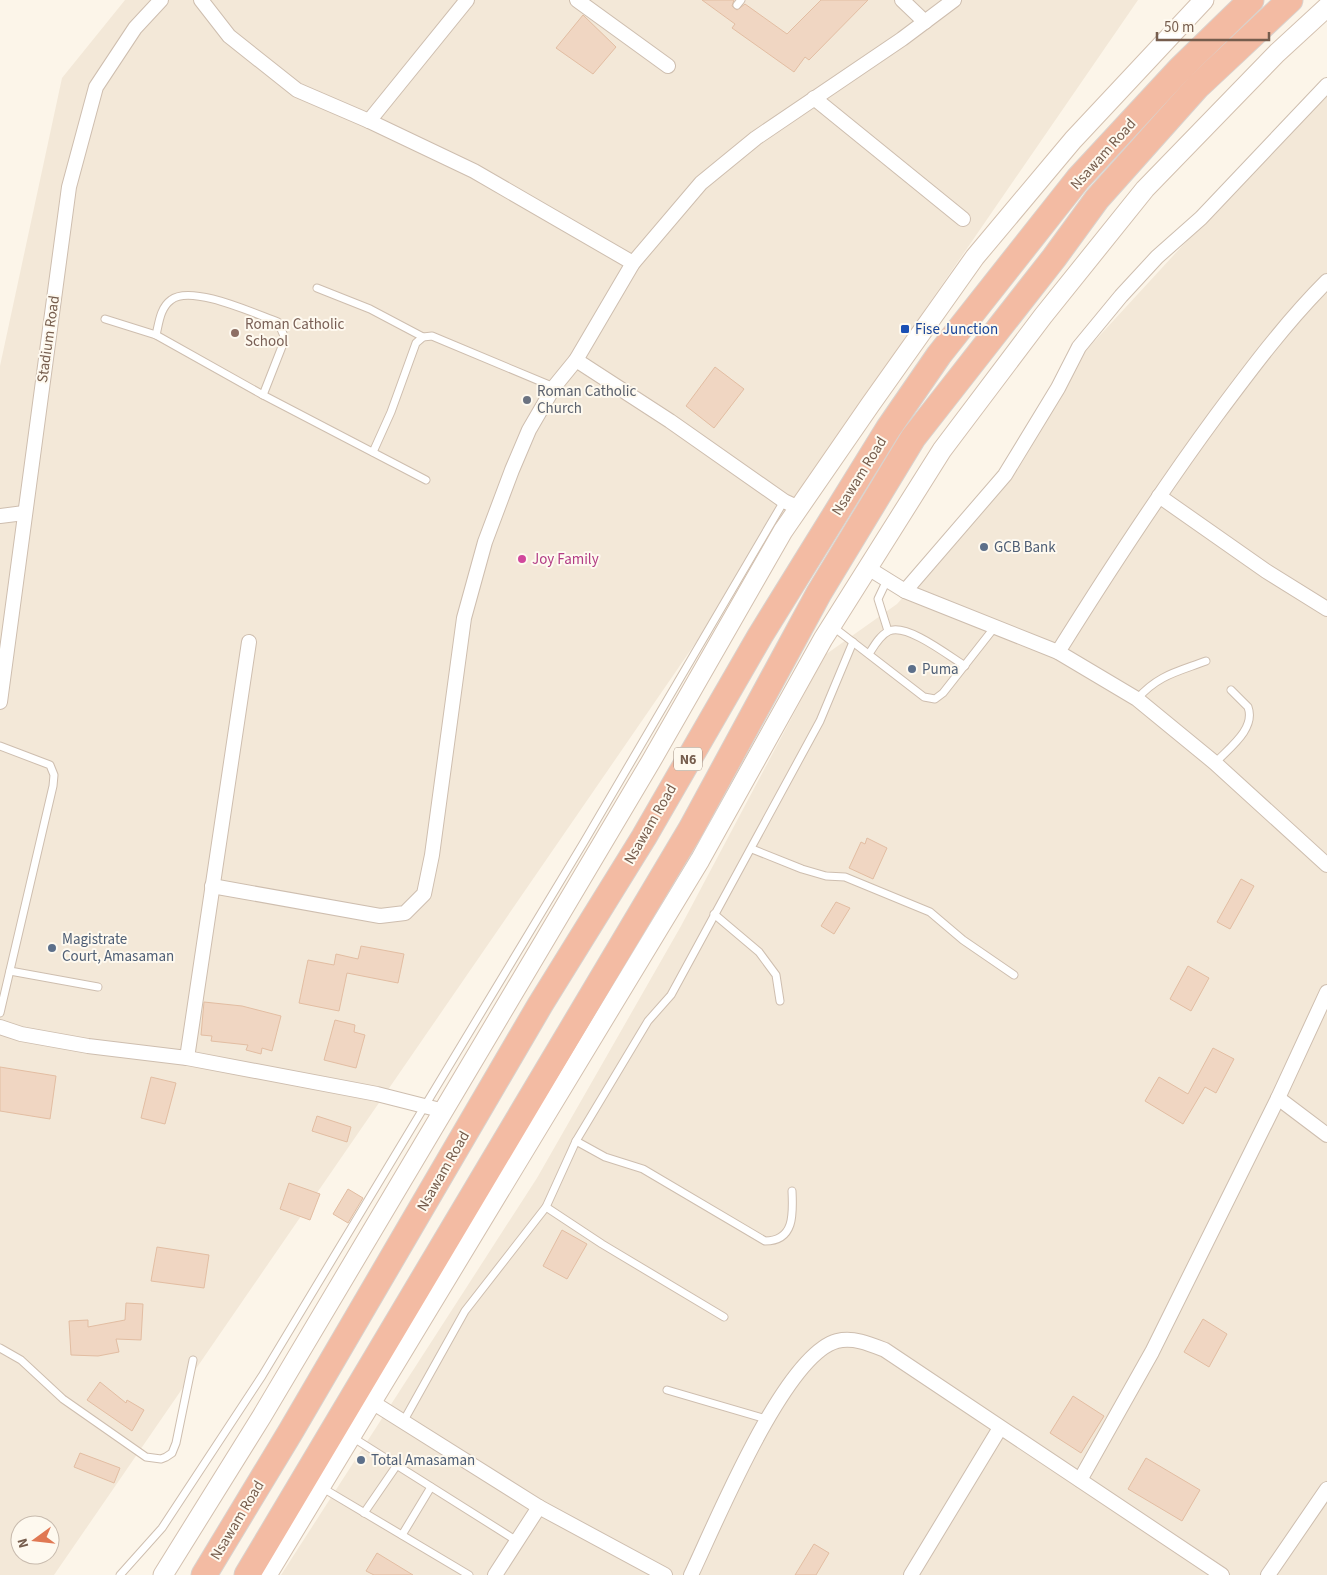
<svg xmlns="http://www.w3.org/2000/svg" width="1327" height="1575" font-family="'Source Sans 3',sans-serif">
<style>
.residential{fill:#f3e8d8;fill-rule:evenodd}
.building{fill:#f0d6c2;stroke:#e2bda2}
.lines{fill:none;stroke-linecap:round;stroke-linejoin:round}
.lane-casing{stroke:#cebeaf;stroke-width:9}
.street-casing{stroke:#cebeaf;stroke-width:16}
.secondary-casing{stroke:#d3c0af;stroke-width:21}
.highway-casing{stroke:#d9d2cd;stroke-width:27}
.lane{stroke:#fff;stroke-width:7}
.street{stroke:#fff;stroke-width:14}
.secondary{stroke:#fff;stroke-width:19}
.highway{stroke:#f3bba3;stroke-width:25}
.transit-dot{fill:#1a4fb4;stroke:#fef9ef;stroke-width:2}
.education-dot{fill:#8d6e63;stroke:#fef9ef;stroke-width:2}
.worship-dot{fill:#6b7280;stroke:#fef9ef;stroke-width:2}
.service-dot{fill:#5c6f8a;stroke:#fef9ef;stroke-width:2}
.hotel-dot{fill:#d1479c;stroke:#fef9ef;stroke-width:2}
.labels{text-anchor:middle;stroke-width:4;stroke-linejoin:round;paint-order:stroke}
.shield{fill:#fef9ef;stroke:#9f8c7e;stroke-width:1}
.shield-label{font-size:14px;font-weight:bold;fill:#765d4d}
.street-label{font-size:15px;fill:#765d4d;stroke:#fef9ef}
.education-label{font-size:15px;fill:#785e54;stroke:#fef9ef;text-anchor:start}
.transit-label{font-size:15px;fill:#164399;stroke:#fef9ef;text-anchor:start}
.worship-label{font-size:15px;fill:#5b616d;stroke:#fef9ef;text-anchor:start}
.service-label{font-size:15px;fill:#4e5e75;stroke:#fef9ef;text-anchor:start}
.hotel-label{font-size:15px;fill:#b23c85;stroke:#fef9ef;text-anchor:start}
</style>
<rect width="100%" height="100%" fill="#fcf5e9"/>
<g class="residential">
<path d="M 125,0 L 1138,0 L 54,1575 L 0,1575 L 0,366 L 62,78 ZM 20,1525 L 50,1525 L 50,1555 L 20,1555 Z"/>
<polygon points="1327,95 1327,1575 281,1575 537,1178 681,926 825,655 897,604 1012,475 1079,358 1195,232"/>
</g>
<g class="building">
<polygon points="702,0 734,0 732,6 737,10 745,4 787,34 821,0 868,0 809,60 805,57 794,72 732,28 735,24"/>
<polygon points="583,15 616,47 593,74 556,48"/>
<polygon points="715,367 744,389 714,428 686,406"/>
<polygon points="867,838 887,848 873,879 849,868 861,842 865,844"/>
<polygon points="1241,879 1254,886 1230,929 1217,922"/>
<polygon points="836,902 850,908 834,934 821,926"/>
<polygon points="361,946 404,954 398,983 347,973 339,1011 299,1003 308,960 334,965 336,954 358,959"/>
<polygon points="1188,966 1209,978 1191,1011 1170,999"/>
<polygon points="204,1002 242,1006 281,1016 272,1051 262,1048 261,1054 246,1050 248,1045 211,1041 212,1036 201,1035"/>
<polygon points="335,1020 355,1025 354,1032 365,1035 356,1068 324,1060"/>
<polygon points="1213,1048 1234,1059 1216,1093 1205,1087 1183,1124 1145,1101 1159,1077 1188,1094"/>
<polygon points="0,1067 56,1076 50,1119 0,1111"/>
<polygon points="151,1077 176,1083 165,1124 141,1118"/>
<polygon points="317,1116 351,1127 347,1142 312,1131"/>
<polygon points="289,1183 320,1194 310,1220 280,1209"/>
<polygon points="348,1189 363,1198 348,1223 333,1214"/>
<polygon points="562,1230 587,1244 567,1279 543,1266"/>
<polygon points="157,1247 209,1255 204,1288 151,1281"/>
<polygon points="126,1303 143,1304 141,1340 116,1339 119,1352 98,1356 71,1355 69,1321 88,1320 88,1327 125,1320"/>
<polygon points="1203,1319 1227,1334 1209,1367 1184,1352"/>
<polygon points="100,1382 126,1403 127,1400 144,1410 132,1431 87,1400"/>
<polygon points="1073,1396 1104,1416 1081,1453 1050,1433"/>
<polygon points="80,1453 120,1468 114,1483 74,1467"/>
<polygon points="1146,1458 1200,1490 1182,1521 1128,1489"/>
<polygon points="814,1544 829,1553 816,1575 795,1575"/>
<polygon points="377,1553 413,1575 374,1575 366,1571"/>
</g>
<g class="lines">
<g class="lane-casing">
<g id="lane">
<polyline points="737,5 741,0"/>
<polyline points="317,288 370,309 423,337"/>
<polyline points="105,319 156,335 263,395 426,480"/>
<path d="M 156,335 C 159,323 160,308 171,300 C 191,284 255,314 278,322 L 284,336 L 283,344 L 263,395"/>
<polyline points="373,452 391,412 416,343 423,337 432,336 554,387"/>
<polyline points="887,580 878,599 888,631"/>
<polyline points="832,626 924,697 935,699 943,693 994,628"/>
<path d="M 869,654 C 874,646 880,635 889,631 C 907,623 949,656 965,666"/>
<path d="M 1137,699 C 1158,675 1177,672 1206,661"/>
<polyline points="0,746 50,765 54,775 53,786 0,1013"/>
<path d="M 1215,763 C 1229,748 1256,729 1248,707 L 1231,690"/>
<polyline points="752,849 802,869 826,876 845,877 930,912 963,940 1014,975"/>
<polyline points="714,914 759,952 776,975 780,1001"/>
<polyline points="10,971 98,987"/>
<path d="M 576,1141 L 605,1157 L 643,1169 L 765,1241 C 795,1241 793,1213 792,1191"/>
<polyline points="546,1207 602,1244 724,1317"/>
<polyline points="0,1348 21,1360 63,1399 146,1457 161,1459 166,1457 172,1453 176,1443 193,1360"/>
<polyline points="667,1390 766,1419"/>
<polyline points="403,1422 465,1311 546,1207 576,1141 648,1021 671,995 820,721 853,642"/>
<polyline points="352,1437 517,1541"/>
<polyline points="321,1487 469,1575"/>
<polyline points="364,1513 397,1465"/>
<polyline points="402,1535 431,1487"/>
<polyline points="120,1575 162,1528 262,1376 584,842 784,501"/>
</g>
</g>
<g class="street-casing">
<g id="street">
<polyline points="201,0 229,36 297,90 369,121 474,171 633,263"/>
<polyline points="577,0 668,66"/>
<polyline points="902,0 925,22"/>
<polyline points="814,98 963,219"/>
<polyline points="369,121 467,0"/>
<polyline points="576,360 670,421 784,501 799,508"/>
<polyline points="1159,496 1266,571 1327,609"/>
<polyline points="0,516 24,513"/>
<polyline points="868,568 905,591 1058,652 1137,699 1215,763 1327,865"/>
<polyline points="905,591 1005,475 1058,388 1079,347 1121,296 1157,257 1201,218 1327,85"/>
<path d="M 1058,652 C 1108,572 1160,492 1216,416 C 1251,369 1286,322 1327,281"/>
<polyline points="0,702 69,187 96,87 135,28 161,0"/>
<polyline points="212,886 380,916 405,913 424,894 432,855 464,618 485,542 512,470 529,430 554,387 576,360 633,263 701,183 756,138 902,39 954,0"/>
<polyline points="0,1027 21,1034 88,1046 187,1058 377,1094 444,1111"/>
<polyline points="187,1058 249,642"/>
<polyline points="1278,1098 1327,1135"/>
<polyline points="372,1402 539,1507 665,1575"/>
<polyline points="1080,1480 1152,1352 1278,1098 1327,992"/>
<polyline points="495,1575 539,1507"/>
<path d="M 691,1575 C 715,1525 784,1355 837,1341 C 854,1337 870,1344 885,1350 L 1222,1575"/>
<polyline points="911,1575 1000,1428"/>
<polyline points="1268,1575 1327,1489"/>
</g>
</g>
<g class="secondary-casing">
<g id="secondary">
<polyline points="163,1575 262,1416 650,763 783,531 870,405 975,257 1073,140 1204,0"/>
<polyline points="267,1575 700,860 823,639 942,450 1043,316 1145,189 1277,53 1327,7"/>
</g>
</g>
<g class="highway-casing">
<g id="highway">
<polyline points="204,1575 291,1431 540,1005 644,837 760,636 888,429 939,355 1078,179 1180,69 1251,0"/>
<polyline points="247,1575 691,829 819,593 913,438 1054,258 1097,199 1197,87 1290,0"/>
</g>
</g>
<use href="#lane" class="lane"/>
<use href="#street" class="street"/>
<use href="#secondary" class="secondary"/>
<use href="#highway" class="highway"/>
</g>
<rect class="transit-dot" x="900" y="324" width="10" height="10" rx="2.5"/>
<circle class="education-dot" cx="235" cy="333" r="5"/>
<circle class="worship-dot" cx="527" cy="400" r="5"/>
<g class="service-dot">
<circle cx="984" cy="547" r="5"/>
<circle cx="912" cy="669" r="5"/>
<circle cx="52" cy="948" r="5"/>
<circle cx="361" cy="1460" r="5"/>
</g>
<circle class="hotel-dot" cx="522" cy="559" r="5"/>
<g class="labels">
<rect class="shield" x="674" y="747.5" width="28" height="23" rx="4"/>
<g class="shield-label">
<text x="688" y="764">N6</text>
</g>
<g class="street-label">
<text transform="translate(1103 154) rotate(-48)" y="5">Nsawam Road</text>
<text transform="translate(48 339) rotate(-82)" y="5">Stadium Road</text>
<text transform="translate(859 476) rotate(-58)" y="5">Nsawam Road</text>
<text transform="translate(650 824) rotate(-60)" y="5">Nsawam Road</text>
<text transform="translate(443 1171) rotate(-60)" y="5">Nsawam Road</text>
<text transform="translate(237 1520) rotate(-59)" y="5">Nsawam Road</text>
</g>
<g class="education-label">
<text x="245" y="329">Roman Catholic<tspan x="245" dy="17">School</tspan></text>
</g>
<g class="transit-label">
<text x="915" y="334">Fise Junction</text>
</g>
<g class="worship-label">
<text x="537" y="396">Roman Catholic<tspan x="537" dy="17">Church</tspan></text>
</g>
<g class="service-label">
<text x="994" y="552">GCB Bank</text>
<text x="922" y="674">Puma</text>
<text x="62" y="944">Magistrate<tspan x="62" dy="17">Court, Amasaman</tspan></text>
<text x="371" y="1465">Total Amasaman</text>
</g>
<g class="hotel-label">
<text x="532" y="564">Joy Family</text>
</g>
</g>
<g transform="translate(35 1540) rotate(255)"><circle r="24" fill="#fef9ef" stroke="#c8bbae"/>
<path d="M0-4L9 19L0 12L-9 19Z" fill="#e07853"/>
<text y="-8" font-size="14" font-weight="bold" text-anchor="middle" fill="#765d4d">N</text>
</g>
<path d="M1157 32v8h112v-8" fill="none" stroke="#765d4d" stroke-width="2.5"/>
<text x="1164" y="32" font-size="15" fill="#765d4d" stroke="#fef9ef" stroke-width="4" paint-order="stroke">50 m</text>
</svg>
